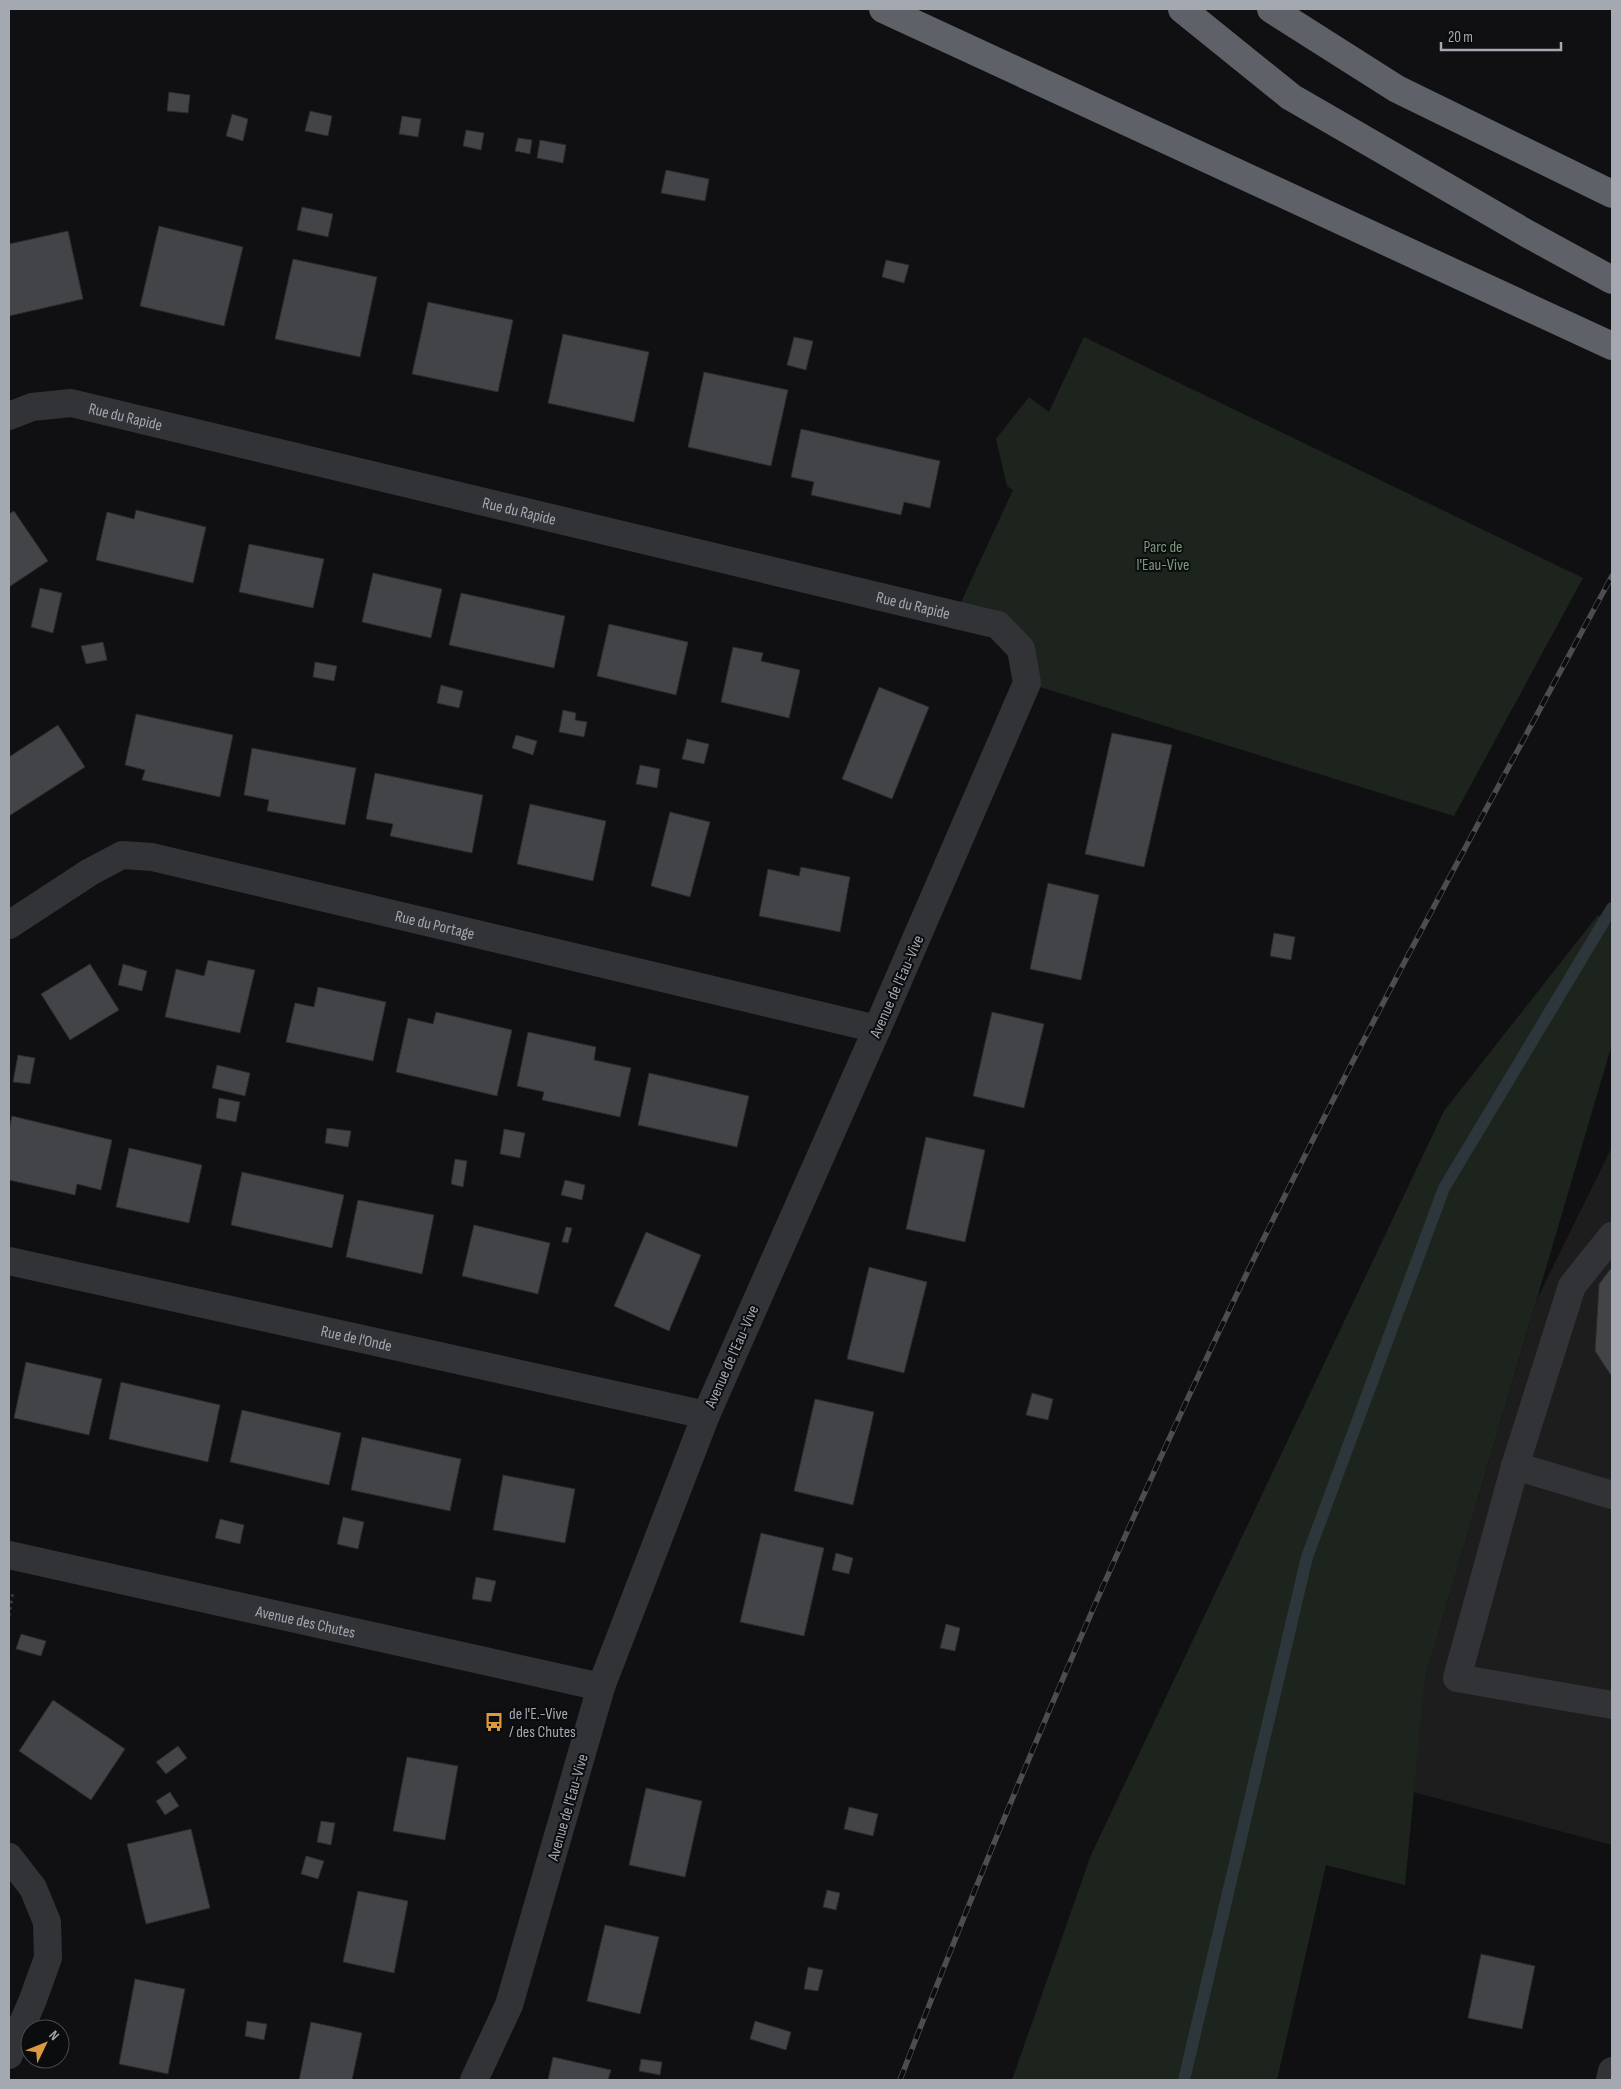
<svg xmlns="http://www.w3.org/2000/svg" width="1621" height="2089" font-family="'Sofia Sans Condensed',sans-serif">
<style>
.built{fill:#1d1d1e}
.green{fill:#1d241e}
.lines{fill:none;stroke-linecap:round;stroke-linejoin:round}
.stream{stroke:#2d363b;stroke-width:12}
.building{fill:#424447;stroke:#2b2b2d}
.path{stroke:#383a3d;stroke-width:3;stroke-dasharray:2.5 4;stroke-linecap:butt}
.minor{stroke:#323336;stroke-width:28}
.highway{stroke:#5e6167;stroke-width:28}
.rail-casing{stroke:#4b4d51;stroke-width:5.5}
.rail{stroke:#0b0c0d;stroke-width:4;stroke-dasharray:11;stroke-linecap:butt}
.labels{text-anchor:middle;stroke-width:4;stroke-linejoin:round;paint-order:stroke}
.street-label{font-size:16px;fill:#a3a8b1;stroke:#0b0c0d}
.park-label{font-size:16px;fill:#7d9a7c;stroke:#0b0c0d}
.poi-label{font-size:16px;fill:#a3a8b1;stroke:#0b0c0d;text-anchor:start}
</style>
<rect width="100%" height="100%" fill="#101012"/>
<polygon class="built" points="1612,1147 1612,1845 1413,1792 1425,1678 1537,1299"/>
<g class="green">
<polygon points="1084,337 1583,578 1454,816 1027,683 1021,649 955,615 1013,490 1007,486 996,439 1029,397 1049,412"/>
<polygon points="1598,915 1612,925 1612,1044 1425,1678 1405,1885 1326,1865 1277,2080 1012,2080 1091,1855 1444,1111"/>
</g>
<g class="lines">
<polyline class="stream" points="1184,2080 1307,1557 1444,1188 1612,908"/>
</g>
<g class="building">
<polygon points="169,92 190,95 188,113 167,111"/>
<polygon points="310,111 332,116 328,136 305,131"/>
<polygon points="232,114 248,119 243,141 226,136"/>
<polygon points="402,116 421,119 418,137 399,134"/>
<polygon points="466,130 484,133 481,150 463,146"/>
<polygon points="518,138 532,140 530,154 515,151"/>
<polygon points="540,140 566,145 563,163 537,158"/>
<polygon points="666,170 709,179 705,201 661,193"/>
<polygon points="302,207 333,214 328,237 297,230"/>
<polygon points="159,226 243,247 224,326 140,306"/>
<polygon points="68,231 83,299 9,316 9,244"/>
<polygon points="293,259 377,277 360,357 275,339"/>
<polygon points="886,260 909,265 904,283 882,277"/>
<polygon points="428,302 513,320 498,392 412,374"/>
<polygon points="563,334 649,352 634,422 548,403"/>
<polygon points="794,337 813,341 806,370 787,365"/>
<polygon points="704,372 788,390 771,466 688,447"/>
<polygon points="801,429 940,461 930,508 904,502 901,515 811,495 814,482 791,477"/>
<polygon points="136,510 206,527 193,583 96,560 107,512 134,519"/>
<polygon points="14,511 48,561 9,587 9,514"/>
<polygon points="249,544 324,559 313,608 239,592"/>
<polygon points="373,573 442,589 431,638 362,622"/>
<polygon points="40,588 62,593 53,633 31,627"/>
<polygon points="461,593 565,616 554,668 449,645"/>
<polygon points="609,624 688,642 676,695 597,676"/>
<polygon points="103,642 107,660 86,664 81,646"/>
<polygon points="733,647 763,653 761,661 800,670 789,718 721,702"/>
<polygon points="315,662 337,666 334,681 313,677"/>
<polygon points="441,685 463,691 459,708 437,703"/>
<polygon points="879,687 929,707 892,799 842,779"/>
<polygon points="563,710 576,713 575,720 587,722 584,737 559,732"/>
<polygon points="136,714 233,735 220,797 142,780 145,770 125,765"/>
<polygon points="58,725 85,767 9,816 9,757"/>
<polygon points="1112,733 1172,745 1144,867 1085,854"/>
<polygon points="516,735 537,741 533,755 512,748"/>
<polygon points="687,739 709,744 704,764 682,759"/>
<polygon points="252,748 356,768 345,825 267,811 269,800 244,795"/>
<polygon points="640,765 660,769 657,788 636,784"/>
<polygon points="375,773 483,795 472,853 390,836 393,824 366,819"/>
<polygon points="530,804 606,821 593,881 517,864"/>
<polygon points="670,812 710,822 690,897 651,886"/>
<polygon points="801,867 850,877 840,932 759,916 768,869 799,876"/>
<polygon points="1048,883 1099,895 1081,980 1030,969"/>
<polygon points="1274,933 1295,937 1291,960 1270,956"/>
<polygon points="208,960 255,970 240,1033 165,1017 176,969 204,976"/>
<polygon points="90,964 119,1010 70,1040 41,994"/>
<polygon points="123,964 147,971 142,991 118,985"/>
<polygon points="318,987 386,1002 373,1061 286,1042 295,1003 314,1007"/>
<polygon points="436,1012 512,1030 497,1096 396,1072 408,1018 433,1024"/>
<polygon points="992,1012 1044,1024 1024,1108 973,1096"/>
<polygon points="528,1032 596,1047 594,1060 631,1068 620,1117 542,1100 544,1092 517,1086"/>
<polygon points="18,1055 35,1058 30,1084 13,1082"/>
<polygon points="217,1065 250,1073 245,1096 212,1088"/>
<polygon points="649,1073 749,1096 737,1147 638,1125"/>
<polygon points="219,1098 240,1102 236,1122 216,1118"/>
<polygon points="12,1116 112,1140 101,1190 77,1184 75,1195 9,1180 9,1130"/>
<polygon points="327,1128 351,1131 348,1147 325,1143"/>
<polygon points="504,1129 525,1133 520,1158 500,1154"/>
<polygon points="926,1137 985,1150 965,1242 906,1229"/>
<polygon points="129,1148 202,1165 189,1223 116,1207"/>
<polygon points="455,1159 467,1161 463,1187 451,1184"/>
<polygon points="242,1172 344,1195 332,1248 231,1225"/>
<polygon points="565,1180 585,1185 582,1200 561,1195"/>
<polygon points="358,1200 434,1215 422,1274 346,1257"/>
<polygon points="474,1225 550,1243 538,1294 462,1276"/>
<polygon points="566,1227 572,1228 568,1243 562,1242"/>
<polygon points="646,1232 701,1255 669,1331 614,1306"/>
<polygon points="869,1267 927,1282 904,1373 847,1359"/>
<polygon points="1612,1267 1612,1377 1595,1351 1599,1284"/>
<polygon points="26,1362 102,1379 89,1435 14,1418"/>
<polygon points="121,1382 220,1405 208,1462 109,1439"/>
<polygon points="1032,1393 1053,1399 1048,1420 1026,1415"/>
<polygon points="815,1399 874,1412 853,1505 794,1491"/>
<polygon points="242,1410 341,1433 329,1485 230,1462"/>
<polygon points="362,1437 461,1459 450,1511 351,1490"/>
<polygon points="503,1475 575,1489 565,1543 493,1530"/>
<polygon points="343,1517 364,1522 358,1549 337,1544"/>
<polygon points="220,1519 244,1525 240,1544 215,1538"/>
<polygon points="761,1533 824,1548 804,1636 740,1622"/>
<polygon points="836,1553 853,1558 849,1574 832,1570"/>
<polygon points="476,1577 496,1581 491,1602 472,1599"/>
<polygon points="946,1624 960,1628 955,1651 940,1648"/>
<polygon points="21,1634 46,1641 41,1656 16,1649"/>
<polygon points="53,1700 125,1749 91,1800 19,1751"/>
<polygon points="178,1746 187,1758 166,1774 156,1762"/>
<polygon points="407,1757 458,1766 445,1840 393,1831"/>
<polygon points="646,1788 702,1801 685,1877 629,1865"/>
<polygon points="170,1792 179,1806 165,1815 156,1801"/>
<polygon points="849,1807 878,1814 873,1836 844,1829"/>
<polygon points="321,1821 335,1823 331,1845 317,1842"/>
<polygon points="191,1829 210,1908 146,1924 127,1844"/>
<polygon points="306,1856 324,1861 318,1879 301,1874"/>
<polygon points="827,1890 840,1893 836,1910 823,1907"/>
<polygon points="358,1891 408,1901 394,1973 343,1962"/>
<polygon points="605,1925 659,1937 640,2014 587,2001"/>
<polygon points="1481,1954 1535,1966 1522,2029 1468,2018"/>
<polygon points="808,1967 823,1970 818,1991 804,1989"/>
<polygon points="135,1979 185,1989 168,2074 119,2064"/>
<polygon points="247,2021 267,2024 264,2040 245,2036"/>
<polygon points="755,2021 791,2032 786,2050 750,2039"/>
<polygon points="311,2022 362,2033 352,2080 299,2080"/>
<polygon points="553,2057 611,2070 608,2080 548,2080"/>
<polygon points="641,2059 662,2062 660,2075 639,2071"/>
</g>
<g class="lines">
<polyline class="path" points="9,1616 13,1592"/>
<g class="minor">
<path id="s1" d="M 9,416 L 32,407 L 71,403 L 998,625 L 1021,649 L 1027,683 L 877,1029 L 706,1415 L 601,1687 L 509,2005 L 474,2080"/>
<path id="s2" d="M 9,925 L 90,872 L 122,855 L 152,857 L 877,1029"/>
<polyline points="1612,1236 1572,1286 1515,1466 1612,1495"/>
<path id="s3" d="M 9,1261 L 706,1415"/>
<polyline points="1515,1466 1457,1678 1612,1705"/>
<path id="s4" d="M 9,1555 L 601,1687"/>
<polyline points="9,1857 33,1888 47,1922 48,1958 32,2002 9,2055"/>
<polyline points="1610,2080 1612,2071"/>
</g>
<g class="highway">
<polyline points="883,9 1612,346"/>
<polyline points="1182,9 1291,97 1526,233 1612,280"/>
<polyline points="1271,9 1397,89 1612,194"/>
</g>
<g class="rail-casing">
<path id="rail" d="M 900,2080 C 1005,1807 1120,1537 1247,1273 C 1361,1037 1487,807 1612,576"/>
</g>
<use href="#rail" class="rail"/>
</g>
<defs>
<g id="bus-bare" transform="scale(1.5)"><path d="M-5-6H5V4H4V6H2V4H-2V6H-4V4H-5ZM-3.5-4V0h7V-4ZM-3.5 1.2v1.5H-2V1.2ZM2 1.2v1.5H3.5V1.2Z" fill="#dc9a3e" stroke="#0b0c0d" stroke-width="2.5" paint-order="stroke"/></g>
</defs>
<g fill-rule="evenodd">
<use href="#bus-bare" x="494" y="1722"/>
</g>
<g class="labels">
<g class="street-label">
<text dy="6" stroke="none"><textPath href="#s1" startOffset="120">Rue du Rapide</textPath></text>
<text dy="6" stroke="none"><textPath href="#s1" startOffset="525">Rue du Rapide</textPath></text>
<text dy="6" stroke="none"><textPath href="#s1" startOffset="930">Rue du Rapide</textPath></text>
<text dy="6" stroke="none"><textPath href="#s2" startOffset="454">Rue du Portage</textPath></text>
<text transform="translate(896 986) rotate(-66)" y="6">Avenue de l'Eau-Vive</text>
<text dy="6" stroke="none"><textPath href="#s3" startOffset="356">Rue de l'Onde</textPath></text>
<text transform="translate(731 1356) rotate(-66)" y="6">Avenue de l'Eau-Vive</text>
<text dy="6" stroke="none"><textPath href="#s4" startOffset="304">Avenue des Chutes</textPath></text>
<text transform="translate(567 1807) rotate(-74)" y="6">Avenue de l'Eau-Vive</text>
</g>
<g class="park-label">
<text x="1163" y="552">Parc de<tspan x="1163" dy="18">l'Eau-Vive</tspan></text>
</g>
<g class="poi-label">
<text x="509" y="1719">de l'E.-Vive<tspan x="509" dy="18">/ des Chutes</tspan></text>
</g>
</g>
<rect width="1621" height="2089" fill="none" stroke="#a3a8b1" stroke-width="20"/>
<g transform="translate(45 2044) rotate(47)"><circle r="24" fill="#0b0c0d" stroke="#484a4f"/>
<path d="M0-4L9 19L0 12L-9 19Z" fill="#dc9a3e"/>
<text y="-8" font-size="14" font-weight="bold" text-anchor="middle" fill="#a3a8b1">N</text>
</g>
<path d="M1441 42v8h120v-8" fill="none" stroke="#a3a8b1" stroke-width="2.5"/>
<text x="1448" y="42" font-size="15" fill="#a3a8b1" stroke="#0b0c0d" stroke-width="4" paint-order="stroke">20 m</text>
</svg>
